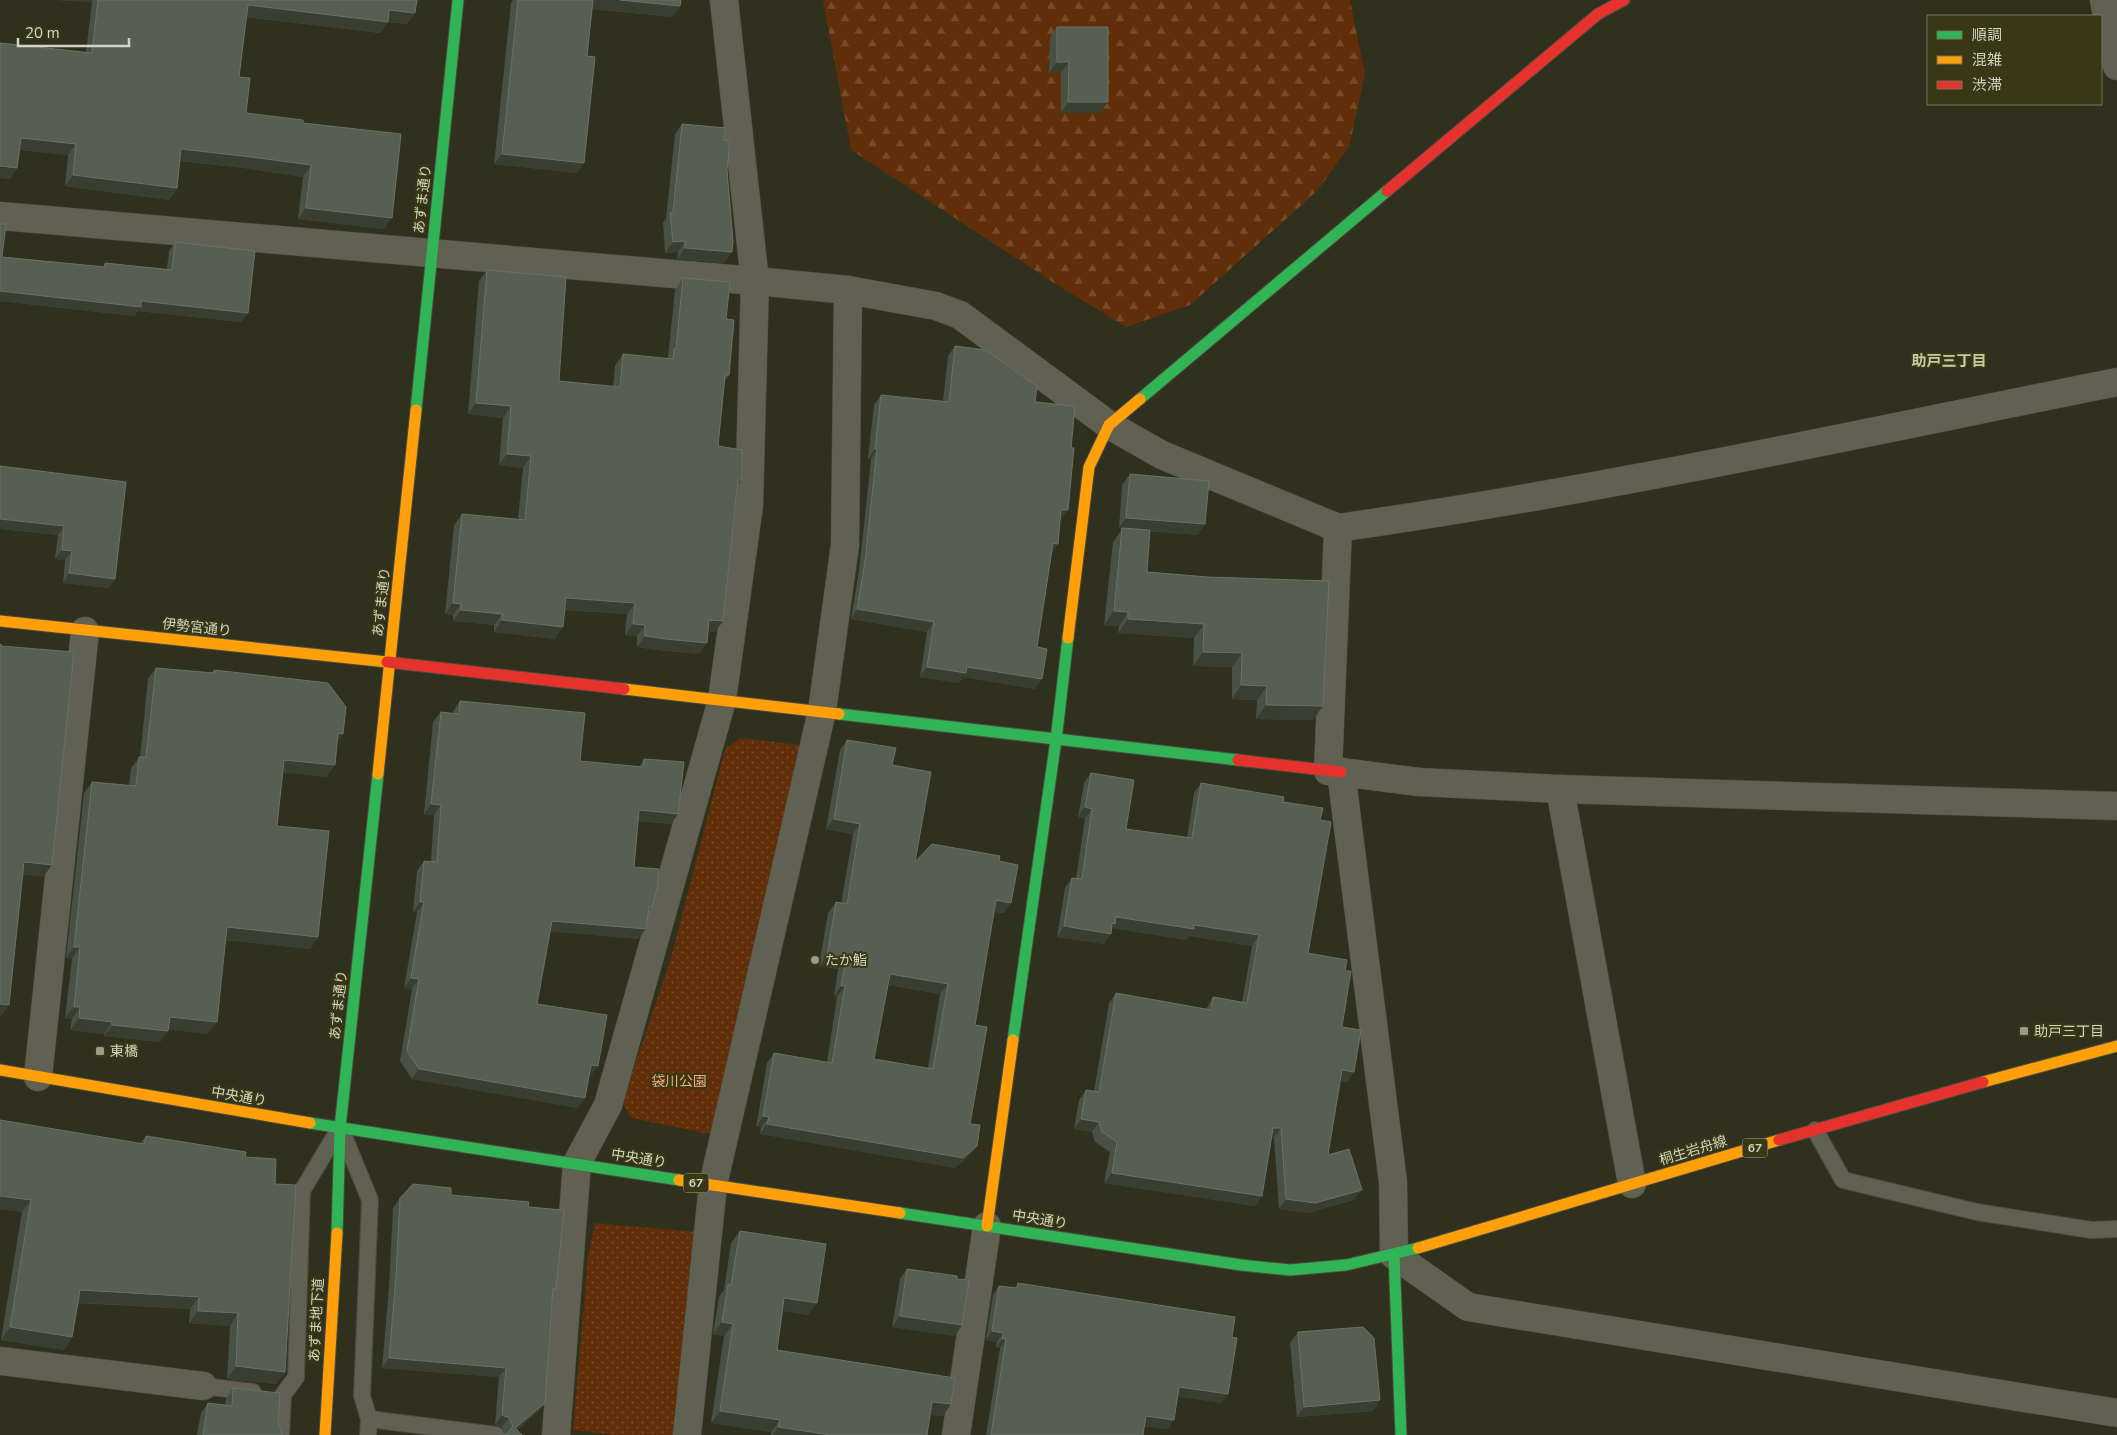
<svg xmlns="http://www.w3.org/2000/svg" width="2117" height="1435" font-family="'Nunito Sans','Noto Sans JP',sans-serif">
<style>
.forest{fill:url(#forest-firs)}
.park{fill:url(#park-dots)}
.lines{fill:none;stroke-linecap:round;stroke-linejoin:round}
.lane-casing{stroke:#4c4c3d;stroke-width:18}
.street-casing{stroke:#4c4c3d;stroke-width:29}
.fast-casing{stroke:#4c4c3d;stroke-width:13}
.slow-casing{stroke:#4c4c3d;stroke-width:13}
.jam-casing{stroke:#4c4c3d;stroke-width:13}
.lane{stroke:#606053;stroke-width:16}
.street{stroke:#606053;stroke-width:28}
.fast{stroke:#30b455;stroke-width:11}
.slow{stroke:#ff9f0a;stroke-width:11}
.jam{stroke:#e5322d;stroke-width:11}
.wall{fill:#485145;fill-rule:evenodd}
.shaded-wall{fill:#383e30}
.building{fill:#575f53;stroke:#6b7164;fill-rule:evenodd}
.poi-dot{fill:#9a9b88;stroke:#383816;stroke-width:2}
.labels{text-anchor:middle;stroke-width:4;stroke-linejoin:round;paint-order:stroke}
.shield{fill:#383816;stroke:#a4a58e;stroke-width:1}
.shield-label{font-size:12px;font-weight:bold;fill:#d3d4c1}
.street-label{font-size:14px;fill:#d3d4c1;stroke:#383816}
.poi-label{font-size:14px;fill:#d3d4c1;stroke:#383816;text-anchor:start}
.park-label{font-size:14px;fill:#fda878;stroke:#383816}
.neighbourhood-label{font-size:15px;font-weight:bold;fill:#c7c9a2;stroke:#383816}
</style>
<defs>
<pattern id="forest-firs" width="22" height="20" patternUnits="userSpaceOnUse" patternTransform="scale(1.25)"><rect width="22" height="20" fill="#602e08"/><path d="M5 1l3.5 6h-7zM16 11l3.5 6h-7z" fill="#764b2a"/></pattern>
<pattern id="park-dots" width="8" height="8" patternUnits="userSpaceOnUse" patternTransform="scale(1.25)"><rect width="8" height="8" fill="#602e08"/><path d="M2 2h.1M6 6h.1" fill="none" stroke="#764b2a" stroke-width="1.8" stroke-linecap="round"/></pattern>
</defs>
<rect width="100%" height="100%" fill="#30301e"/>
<polygon class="forest" points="823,0 1350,0 1365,74 1349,147 1317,191 1190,305 1126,327 1054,283 851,150"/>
<g class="park">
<polygon points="741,738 801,745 715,1135 631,1118 622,1103 671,958 725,749"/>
<polygon points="595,1223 697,1232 675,1435 613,1435 573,1430 588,1257"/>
</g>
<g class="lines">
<g class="lane-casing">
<g id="lane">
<polyline points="1815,1130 1843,1180 1977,1212 2091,1230 2117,1229"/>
<polyline points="345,1139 370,1200 362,1396 369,1419 368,1435"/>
<polyline points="203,1386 253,1392"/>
<polyline points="369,1419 496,1435"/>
<polyline points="281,1435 283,1395 296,1377 302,1191 336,1134"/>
</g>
</g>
<g class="street-casing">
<g id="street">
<polyline points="2104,0 2117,66"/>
<polyline points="0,216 755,281 848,290 936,306 960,315 1109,425 1162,455 1338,528 1328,771"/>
<path d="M 1338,528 C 1599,491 1858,434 2117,382"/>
<polyline points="1560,789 1632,1184"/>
<polyline points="2117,806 1560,789 1419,782 1341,772 1393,1182 1394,1255 1468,1307 2117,1413"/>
<polyline points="38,1077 85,631"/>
<polyline points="0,1361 203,1386"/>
<polyline points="556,1435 577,1163 608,1105 722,700 749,505 755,281 724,0"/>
<polyline points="687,1435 713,1185 822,711 845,545 848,290"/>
<polyline points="956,1435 987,1226"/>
</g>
</g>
<g class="fast-casing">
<g id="fast">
<polyline points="1140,399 1387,191"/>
<polyline points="416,410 458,0"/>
<polyline points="839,714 1238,760"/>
<polyline points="1013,1040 1056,740 1068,638"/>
<polyline points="310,1123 679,1180"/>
<polyline points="900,1213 1241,1265 1290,1270 1346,1265 1418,1248"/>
<polyline points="337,1233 340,1128 378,774"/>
<polyline points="1394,1255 1401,1435"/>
</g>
</g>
<g class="slow-casing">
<g id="slow">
<polyline points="0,621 387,662"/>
<polyline points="1068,638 1089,467 1109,425 1140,399"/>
<polyline points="624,689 839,714"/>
<polyline points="378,774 416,410"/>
<polyline points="0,1070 310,1123"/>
<polyline points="1983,1082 2117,1046"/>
<polyline points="679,1180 900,1213"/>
<polyline points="987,1226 1013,1040"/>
<polyline points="1418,1248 1779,1140"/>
<polyline points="325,1435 337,1233"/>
</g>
</g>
<g class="jam-casing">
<g id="jam">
<polyline points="1387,191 1598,14 1624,0"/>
<polyline points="387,662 624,689"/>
<polyline points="1238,760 1341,772"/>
<polyline points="1779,1140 1983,1082"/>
</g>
</g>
<use href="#lane" class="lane"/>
<use href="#street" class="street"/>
<use href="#fast" class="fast"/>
<use href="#slow" class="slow"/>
<use href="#jam" class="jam"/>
</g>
<g class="wall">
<polygon points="57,0 417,0 415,13 407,24 388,22 380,33 246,17 239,77 246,113 303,123 384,229 298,219 303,177 244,168 180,161 177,188 169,200 65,186 68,155 20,150 17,168 10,179 0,178 86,52 92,2"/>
<polygon points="513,0 681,0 673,17 592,9 587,56 584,163 577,173 494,164 511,3"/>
<polygon points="1057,27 1108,102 1100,113 1061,113 1061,73 1049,73 1050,37"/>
<polygon points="682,124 724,140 727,170 724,263 677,259 678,252 665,253 663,223 666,219 675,134"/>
<polygon points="0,224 2,257 103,267 105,263 167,269 169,251 175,242 248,313 241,322 138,311 134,316 0,301"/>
<polygon points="487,270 559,381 613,387 615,366 623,354 667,359 668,357 675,290 683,278 726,319 729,375 725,381 718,446 742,480 738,486 723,621 715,632 708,631 699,654 658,650 637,647 637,636 625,635 627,614 565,610 555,639 494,632 494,625 453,621 453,615 445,614 454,525 462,514 518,519 523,468 499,465 503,418 468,414 479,281"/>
<polygon points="955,346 1035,402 1061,520 1060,520 1058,544 1052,552 1037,647 1035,689 963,677 959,683 920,677 927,632 851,619 859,571 871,459 868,459 874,405 881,395 943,401 948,356"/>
<polygon points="1130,474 1198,535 1150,531 1147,572 1208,577 1313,720 1256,719 1257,700 1232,699 1232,667 1193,666 1194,638 1118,633 1119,626 1104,625 1113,542 1122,529 1119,528 1122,485"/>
<polygon points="126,482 115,579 109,588 63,583 65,560 55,559 58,535 0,529"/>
<polygon points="156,668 212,673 214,670 343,734 337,742 327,777 282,772 277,826 318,937 310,949 225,940 208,1034 168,1029 160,1042 104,1036 104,1034 70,1030 72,1019 65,1018 72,959 66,958 84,793 92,782 129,786 131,768 140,757 148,679"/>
<polygon points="460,701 580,761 639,767 644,759 678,814 671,824 638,821 634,867 652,907 648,912 638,939 550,931 537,1004 591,1076 589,1076 578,1108 412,1079 400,1061 412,989 404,988 417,912 413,912 417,871 424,861 431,861 434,815 424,814 433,722 441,712 453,714 453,711"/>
<path d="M 847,740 L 892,765 L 915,862 L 999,861 L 1004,913 L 994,912 L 975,1025 L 970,1124 L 977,1146 L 969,1156 L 955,1168 L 760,1134 L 761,1127 L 756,1127 L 767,1063 L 774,1053 L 827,1062 L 837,997 L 834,996 L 838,969 L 819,966 L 828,913 L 836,902 L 841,903 L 853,834 L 826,829 L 840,750 ZM 888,985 L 940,994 L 928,1068 L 874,1059 Z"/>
<polygon points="1091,773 1126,829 1187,838 1194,793 1201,783 1283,802 1320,820 1308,953 1345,971 1342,1027 1354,1072 1347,1082 1340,1081 1328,1155 1354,1200 1308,1213 1279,1209 1274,1138 1272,1138 1262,1196 1255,1206 1104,1183 1110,1152 1095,1142 1092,1132 1074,1129 1079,1100 1086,1090 1094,1091 1109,1003 1116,993 1206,1009 1213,997 1242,1002 1252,946 1189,936 1186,940 1112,928 1104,944 1057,937 1065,888 1072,878 1076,878 1085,819 1078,817 1084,783"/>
<polygon points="146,1136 245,1157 275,1184 285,1372 276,1384 227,1379 230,1326 189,1323 190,1309 78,1303 72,1337 64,1350 1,1340 22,1212 0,1209 140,1144"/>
<polygon points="451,1195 528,1207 553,1294 545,1403 538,1412 517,1430 522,1435 505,1435 502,1427 495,1425 499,1377 382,1368 389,1287 393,1208 400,1198"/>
<polygon points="740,1231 808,1315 783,1311 777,1350 951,1404 943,1416 930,1415 927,1435 771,1435 771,1432 711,1423 724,1336 713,1334 719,1297 724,1290 731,1243"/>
<polygon points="907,1269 955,1336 892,1327 900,1279"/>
<polygon points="1018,1283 1222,1403 1178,1396 1168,1429 1144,1426 1143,1435 986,1435 1000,1348 996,1348 997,1342 986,1340 993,1295 999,1286 1015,1288"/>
<polygon points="1298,1332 1380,1400 1373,1411 1297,1417 1290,1343"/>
<polygon points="233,1388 278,1424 282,1435 197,1435 201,1413 208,1403 225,1405 226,1399"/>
</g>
<g class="shaded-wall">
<polygon points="57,0 93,0 92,2"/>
<polygon points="592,0 620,0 680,6 673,17 586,8"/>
<polygon points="248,5 389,10 415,13 407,24 388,22 380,33 240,16"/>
<polygon points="1057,62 1069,62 1061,73 1049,73"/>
<polygon points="1068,102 1108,102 1100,113 1061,113"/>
<polygon points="21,138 76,144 68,155 13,149"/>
<polygon points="181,149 251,157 311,165 303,177 244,168 174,160"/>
<polygon points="502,154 584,163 577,173 494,164"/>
<polygon points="0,166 17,168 10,179 0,178"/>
<polygon points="73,175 177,188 169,200 65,186"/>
<polygon points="306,208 392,218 384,229 298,219"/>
<polygon points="685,241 678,252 665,253 673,242"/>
<polygon points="685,248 732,252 724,263 677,259"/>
<polygon points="0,291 141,301 248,313 241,322 138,311 134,316 0,301"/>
<polygon points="476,403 511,406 503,418 468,414"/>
<polygon points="875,449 877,449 871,459 868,459"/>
<polygon points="507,454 531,456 523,468 499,465"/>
<polygon points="1061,510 1068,510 1061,520 1054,519"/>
<polygon points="1126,518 1205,524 1198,535 1119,528"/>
<polygon points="0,519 64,526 58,535 0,529"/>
<polygon points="1053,543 1058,544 1051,554"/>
<polygon points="62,550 72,551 65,560 55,559"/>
<polygon points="69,573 115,579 109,588 63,583"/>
<polygon points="566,598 635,603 627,614 558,609"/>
<polygon points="453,603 461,604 453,615 445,614"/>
<polygon points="857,609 934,622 927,632 851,619"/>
<polygon points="461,610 502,614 494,625 453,621"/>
<polygon points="1114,611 1128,612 1119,626 1104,625"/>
<polygon points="1128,619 1204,624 1194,638 1118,633"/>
<polygon points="502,620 563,627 555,639 494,632"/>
<polygon points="709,620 723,621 715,632 701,631"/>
<polygon points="633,624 645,625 637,636 625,635"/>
<polygon points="645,636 707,643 699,654 658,650 637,647"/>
<polygon points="1203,652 1242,653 1232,667 1193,666"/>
<polygon points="927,667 967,667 1042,679 1035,689 963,677 959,683 920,677"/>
<polygon points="1241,685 1267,686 1257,700 1232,699"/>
<polygon points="1266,705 1323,706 1313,720 1256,719"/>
<polygon points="338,733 343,734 335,745"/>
<polygon points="284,760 335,765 327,777 276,772"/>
<polygon points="431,804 441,805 434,815 424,814"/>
<polygon points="1085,807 1092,809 1085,819 1078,817"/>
<polygon points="639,810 678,814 671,824 632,820"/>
<polygon points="834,819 860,824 853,834 826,829"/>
<polygon points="24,862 52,865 43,877 15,874"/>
<polygon points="996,900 1011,903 1004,913 989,911"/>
<polygon points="420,902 424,902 417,912 413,912"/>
<polygon points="1116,917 1194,925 1259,935 1252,946 1189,936 1186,940 1112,928 1108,934 1111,934 1104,944 1057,937 1064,926"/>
<polygon points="552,921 646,929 638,939 545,931"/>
<polygon points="227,927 318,937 310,949 218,939"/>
<polygon points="74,947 80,947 72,959 66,958"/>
<polygon points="827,956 846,959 838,969 819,966"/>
<polygon points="890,974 948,984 940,994 883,984"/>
<polygon points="411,978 419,979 412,989 404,988"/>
<polygon points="841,986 845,986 837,997 834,996"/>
<polygon points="0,1004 9,1005 1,1017 0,1017"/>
<polygon points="74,1007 80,1007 72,1019 65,1018"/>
<polygon points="170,1017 217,1022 208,1034 162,1029"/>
<polygon points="79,1018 112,1022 104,1034 70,1030"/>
<polygon points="112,1025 168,1031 160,1042 104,1036"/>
<polygon points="591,1065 598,1066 591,1076 584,1075"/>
<polygon points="419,1069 585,1098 578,1108 412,1079"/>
<polygon points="1342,1070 1354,1072 1347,1082 1334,1080"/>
<polygon points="763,1116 769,1117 761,1127 756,1127"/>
<polygon points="1081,1119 1099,1122 1092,1132 1074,1129"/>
<polygon points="767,1124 977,1146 969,1156 955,1168 760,1134"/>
<polygon points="1273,1128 1281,1128 1274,1138 1266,1138"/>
<polygon points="1112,1173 1262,1196 1255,1206 1104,1183"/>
<polygon points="1362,1190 1354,1200 1308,1213 1279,1209 1286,1199"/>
<polygon points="0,1196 31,1200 22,1212 0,1209"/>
<polygon points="80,1290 199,1297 190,1309 71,1302"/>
<polygon points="784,1298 817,1303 808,1315 776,1310"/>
<polygon points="198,1311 238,1313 230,1326 189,1323"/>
<polygon points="900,1316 962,1325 955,1336 892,1327"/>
<polygon points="722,1322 733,1324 724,1336 713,1334"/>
<polygon points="10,1327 72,1337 64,1350 1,1340"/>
<polygon points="992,1331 1003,1333 997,1342 986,1340"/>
<polygon points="1002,1339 1006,1339 1000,1348 996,1348"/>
<polygon points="389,1358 506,1368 499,1377 382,1368"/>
<polygon points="236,1366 285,1372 276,1384 227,1379"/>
<polygon points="1179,1387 1228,1394 1222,1403 1173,1396"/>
<polygon points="1380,1400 1373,1411 1297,1417 1304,1407"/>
<polygon points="932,1402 951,1404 943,1416 924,1414"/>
<polygon points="545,1403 538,1412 511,1435 515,1428"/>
<polygon points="720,1411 780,1420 771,1432 711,1423"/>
<polygon points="502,1415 509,1418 502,1427 495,1425"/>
<polygon points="1146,1416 1174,1420 1168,1429 1140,1425"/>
<polygon points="778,1427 831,1435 773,1435"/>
</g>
<g class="building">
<polygon points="98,0 417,0 415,13 389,10 388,22 248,5 239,77 250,78 246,113 303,120 303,123 401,134 392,218 306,208 311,165 251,157 181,149 177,188 73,175 76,144 21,138 17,168 0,166 0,43 92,53"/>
<polygon points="518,0 593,0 587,56 595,57 584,163 502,154"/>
<polygon points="620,0 681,0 680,6"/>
<polygon points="1057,27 1108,27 1108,102 1068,102 1069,62 1057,62"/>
<polygon points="682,124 726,128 724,140 730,141 727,170 733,241 732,252 685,248 685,241 673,242 670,213 673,212"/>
<polygon points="0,224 6,224 2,257 105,267 105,263 172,270 175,242 255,251 248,313 141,301 141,307 0,291"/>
<polygon points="487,270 566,277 559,381 620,387 623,354 673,359 674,349 676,349 683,278 730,282 726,319 734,320 729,375 725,375 718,446 742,450 742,480 738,480 723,621 709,620 707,643 666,639 645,636 645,625 633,624 635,603 566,598 563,627 502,620 502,614 461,610 461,604 453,603 462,514 525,520 531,456 507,454 511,406 476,403"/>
<polygon points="955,346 986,350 1037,386 1035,402 1075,406 1071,448 1074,448 1068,510 1061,510 1058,544 1053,543 1037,647 1047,649 1042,679 967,667 966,673 927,667 934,622 857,609 865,562 877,449 875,449 881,395 949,402"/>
<polygon points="0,466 126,482 115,579 69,573 72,551 62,550 64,526 0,519"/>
<polygon points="1130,474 1209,481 1205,524 1126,518"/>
<polygon points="1122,528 1150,530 1147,572 1208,577 1329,581 1323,706 1266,705 1267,686 1241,685 1242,653 1203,652 1204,624 1128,619 1128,612 1114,611"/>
<polygon points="0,644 2,645 1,646 74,652 52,865 24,862 9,1005 0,1004"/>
<polygon points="156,668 214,673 214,670 328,683 346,707 343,734 338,733 335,765 284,760 277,826 329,831 318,937 227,927 217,1022 170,1017 168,1031 112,1025 112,1022 79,1018 80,1007 74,1007 80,947 74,947 92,782 136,786 139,757 146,757"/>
<polygon points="460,701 585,713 580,761 643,767 644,759 684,762 678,814 639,810 634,867 659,869 657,889 652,907 649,907 646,929 552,921 537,1004 607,1015 598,1066 591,1065 585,1098 419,1069 407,1051 419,979 411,978 424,902 420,902 424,861 437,862 441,805 431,804 441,712 459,714"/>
<path d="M 847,740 L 896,748 L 892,765 L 931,772 L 915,862 L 932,844 L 1000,856 L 999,861 L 1018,865 L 1011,903 L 996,900 L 975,1025 L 987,1027 L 970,1124 L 980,1125 L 977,1146 L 963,1158 L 767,1124 L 769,1117 L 763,1116 L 774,1053 L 832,1063 L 845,986 L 841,986 L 846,959 L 827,956 L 836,902 L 847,904 L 860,824 L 834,819 ZM 890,974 L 948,984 L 933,1069 L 874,1059 Z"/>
<polygon points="1091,773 1134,780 1126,829 1192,838 1201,783 1284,797 1283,802 1323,808 1320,820 1331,822 1308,953 1347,960 1345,971 1351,971 1342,1027 1361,1030 1354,1072 1342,1070 1328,1155 1349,1149 1362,1190 1315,1203 1286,1199 1281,1128 1273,1128 1262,1196 1112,1173 1117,1142 1102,1132 1099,1122 1081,1119 1086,1090 1099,1092 1116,993 1211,1010 1213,997 1247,1003 1259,935 1194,925 1194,929 1116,917 1115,924 1112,923 1111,934 1064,926 1072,878 1082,879 1092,809 1085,807"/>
<polygon points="0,1120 144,1144 146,1136 246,1152 245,1157 276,1159 275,1184 296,1185 285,1372 236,1366 238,1313 198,1311 199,1297 80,1290 72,1337 10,1327 31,1200 0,1196"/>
<polygon points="413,1184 451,1188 451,1195 529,1202 528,1207 564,1210 556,1289 553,1288 545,1403 515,1428 522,1435 501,1435 507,1434 513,1426 509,1418 502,1415 506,1368 389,1358 396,1277 400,1198"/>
<polygon points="740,1231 826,1244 817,1303 784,1298 777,1350 955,1378 951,1404 932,1402 927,1435 831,1435 778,1427 780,1420 720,1411 733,1324 722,1322 728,1285 731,1285"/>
<polygon points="907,1269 957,1276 957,1279 969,1280 962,1325 900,1316"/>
<polygon points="1018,1283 1235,1317 1232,1337 1237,1338 1228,1394 1179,1387 1174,1420 1146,1416 1143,1435 991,1435 1006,1339 1002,1339 1003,1333 992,1331 999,1286 1017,1288"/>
<polygon points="1363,1327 1374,1338 1380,1400 1304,1407 1298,1332"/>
<polygon points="233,1388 280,1393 278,1424 282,1432 282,1435 203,1435 208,1403 232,1406"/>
</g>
<g class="poi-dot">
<circle cx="815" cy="960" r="5"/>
<rect x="2019" y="1026" width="10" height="10" rx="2.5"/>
<rect x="95" y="1046" width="10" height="10" rx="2.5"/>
</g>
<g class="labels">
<g class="shield">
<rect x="1742.5" y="1138.5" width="25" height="19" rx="4"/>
<rect x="683.5" y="1173.5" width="25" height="19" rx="4"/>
</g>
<g class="shield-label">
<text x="1755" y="1152">67</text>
<text x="696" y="1187">67</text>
</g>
<g class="street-label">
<text transform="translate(422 199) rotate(-84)" y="5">あずま通り</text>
<text transform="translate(381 602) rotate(-84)" y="5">あずま通り</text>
<text transform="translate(197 627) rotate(6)" y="5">伊勢宮通り</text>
<text transform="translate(338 1005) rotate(-84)" y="5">あずま通り</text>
<text transform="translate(239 1096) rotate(10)" y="5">中央通り</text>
<text transform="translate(1693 1150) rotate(-17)" y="5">桐生岩舟線</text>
<text transform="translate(639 1158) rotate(9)" y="5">中央通り</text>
<text transform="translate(1040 1219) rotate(9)" y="5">中央通り</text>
<text transform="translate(316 1320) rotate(-87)" y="5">あずま地下道</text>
</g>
<g class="poi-label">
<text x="825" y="965">たか鮨</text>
<text x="2034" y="1036">助戸三丁目</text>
<text x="110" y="1056">東橋</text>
</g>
<g class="park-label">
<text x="679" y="1086">袋川公園</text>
</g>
<g class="neighbourhood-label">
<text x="1949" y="366">助戸三丁目</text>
</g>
</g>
<rect x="1927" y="15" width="175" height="90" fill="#383816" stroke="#76765a"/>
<rect x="1937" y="31" width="25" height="8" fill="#30b455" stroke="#76765a"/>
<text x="1972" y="40" font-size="15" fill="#d3d4c1">順調</text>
<rect x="1937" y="56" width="25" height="8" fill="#ff9f0a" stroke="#76765a"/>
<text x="1972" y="65" font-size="15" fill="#d3d4c1">混雑</text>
<rect x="1937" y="81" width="25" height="8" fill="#e5322d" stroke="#76765a"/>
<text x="1972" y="90" font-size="15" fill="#d3d4c1">渋滞</text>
<path d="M18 38v8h111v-8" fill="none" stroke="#d3d4c1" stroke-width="2.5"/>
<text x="25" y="38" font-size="15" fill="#d3d4c1" stroke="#383816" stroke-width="4" paint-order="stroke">20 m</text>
</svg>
